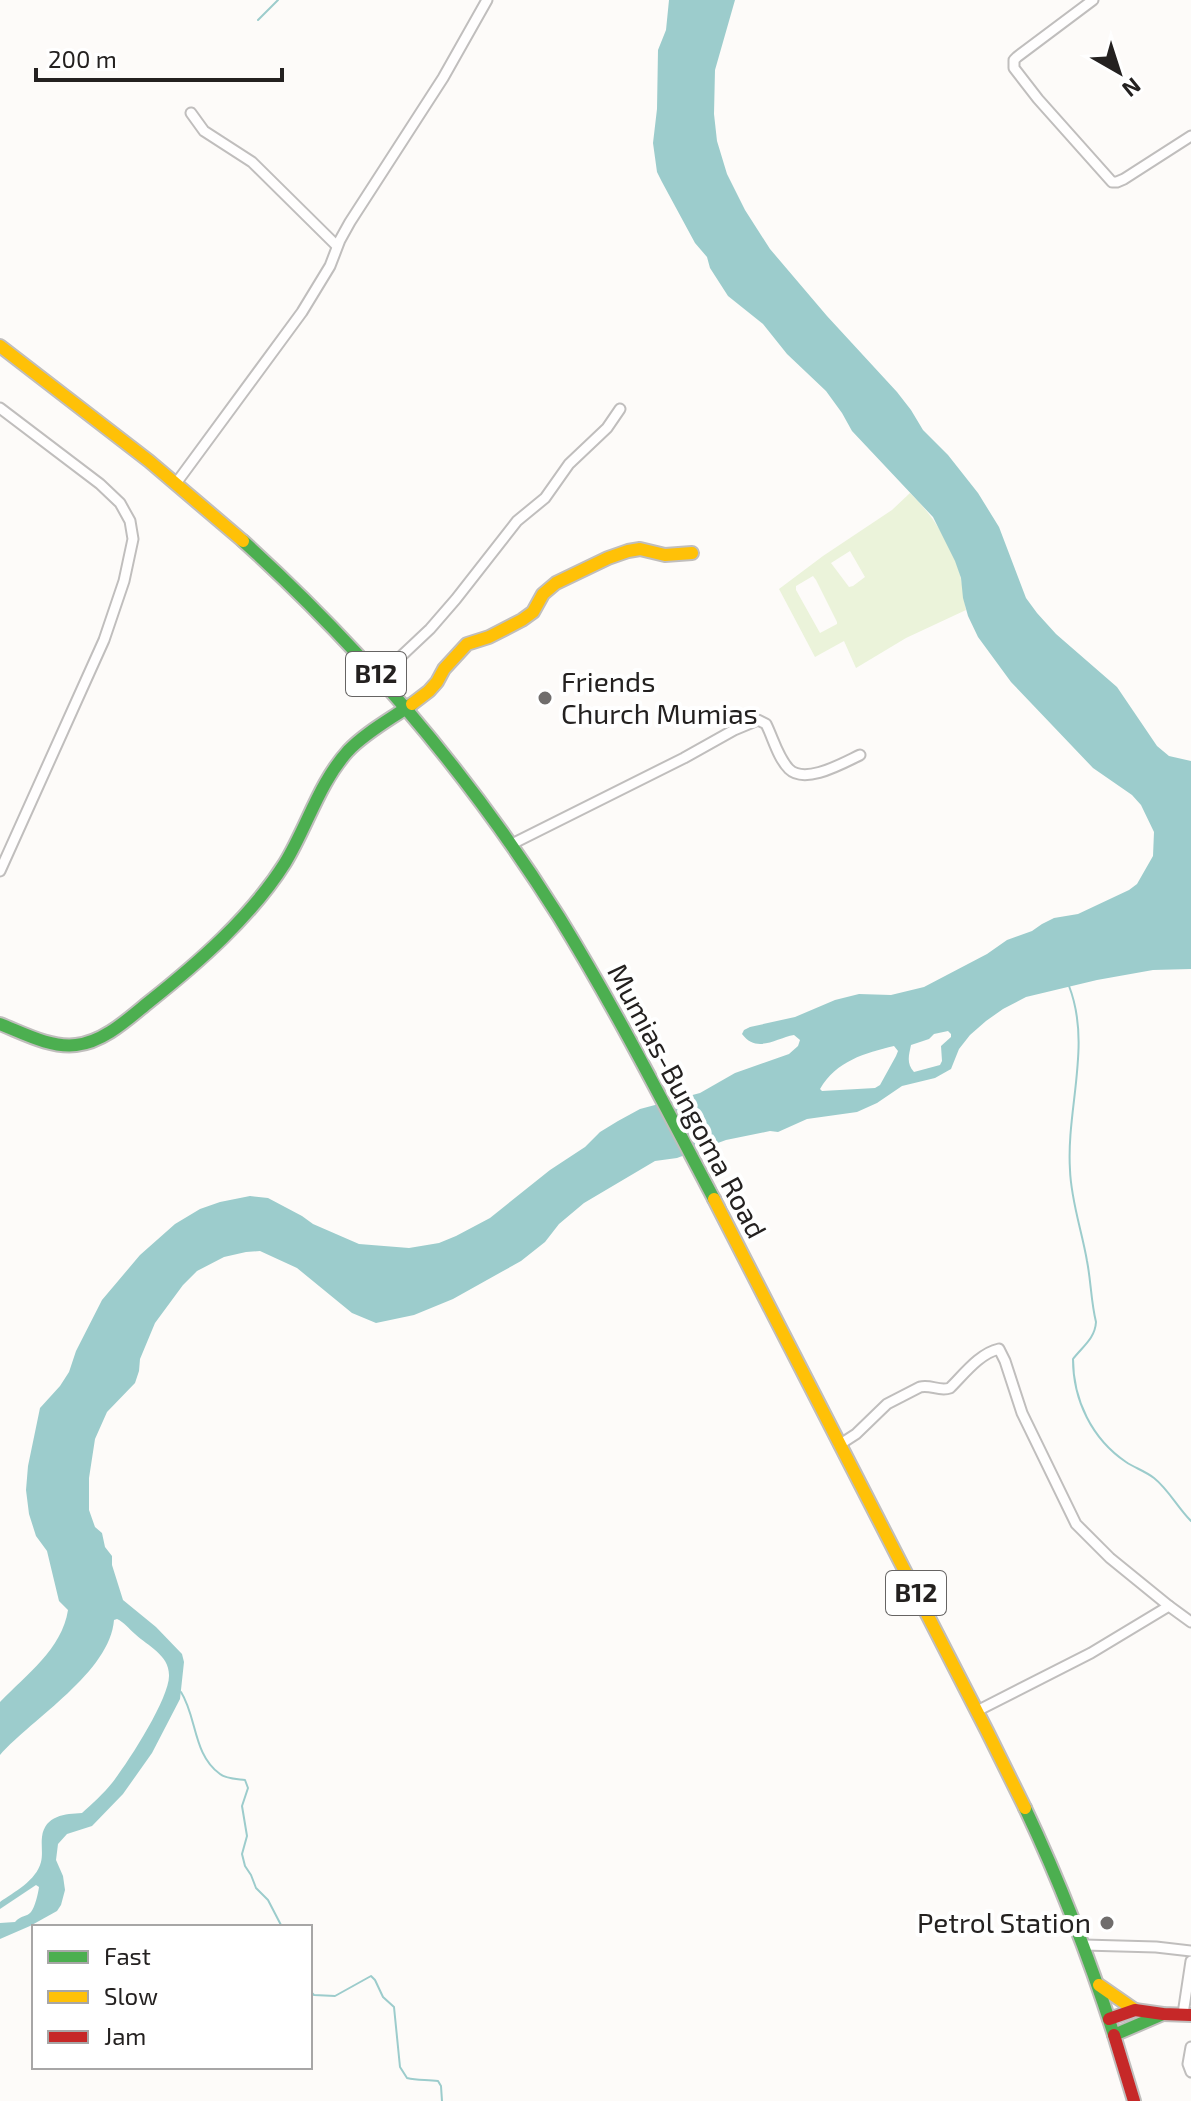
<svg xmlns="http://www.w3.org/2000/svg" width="1191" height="2101" font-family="'Exo 2',sans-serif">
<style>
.green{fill:#ebf3da;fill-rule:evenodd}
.water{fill:#9ccccc;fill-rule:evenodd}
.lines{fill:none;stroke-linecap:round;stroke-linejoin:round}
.stream{stroke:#9ccccc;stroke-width:2}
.street-casing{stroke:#c0bebd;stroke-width:13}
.fast-casing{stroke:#c0bebd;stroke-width:16}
.slow-casing{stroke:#c0bebd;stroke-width:16}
.jam-casing{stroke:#c0bebd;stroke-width:16}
.street{stroke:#fffefe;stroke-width:9}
.fast{stroke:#4caf50;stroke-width:12}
.slow{stroke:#ffc107;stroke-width:12}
.jam{stroke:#c62828;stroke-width:12}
.poi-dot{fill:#706d6c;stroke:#fff;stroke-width:3}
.labels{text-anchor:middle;stroke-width:8;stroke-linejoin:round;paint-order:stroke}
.shield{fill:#fff;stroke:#666463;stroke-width:2}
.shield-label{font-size:26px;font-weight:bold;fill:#242120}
.poi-label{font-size:28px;fill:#242120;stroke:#fff;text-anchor:start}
.street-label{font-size:28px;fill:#242120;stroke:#fff}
</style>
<rect width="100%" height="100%" fill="#fdfbf9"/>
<path class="green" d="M 910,493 C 931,512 956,551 961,579 C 963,589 964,600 966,610 L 906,638 L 856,668 L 844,641 L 815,657 L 779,589 L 823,556 L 892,510 ZM 850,551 L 865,577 L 853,586 L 849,587 L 831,563 ZM 813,576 L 816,580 L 837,622 L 837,624 L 820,633 L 796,590 L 796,586 Z"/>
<path class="water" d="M 669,0 L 735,0 L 715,70 L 714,114 L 717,141 L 727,174 L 745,210 L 770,249 L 827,316 L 897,392 L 911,410 L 923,430 L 948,455 L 978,493 L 999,527 L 1026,598 L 1037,613 L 1056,634 L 1117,687 L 1157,746 L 1169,756 L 1191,761 L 1191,969 L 1153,970 L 1097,980 L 1026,997 L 1003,1009 L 986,1021 L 970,1035 L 959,1049 L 951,1069 L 935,1078 L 902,1086 L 877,1103 L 857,1112 L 807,1119 L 778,1132 L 770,1131 L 726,1140 L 677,1158 L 655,1161 L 584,1203 L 559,1224 L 545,1242 L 521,1261 L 453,1299 L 414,1315 L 376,1323 L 352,1313 L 297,1268 L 260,1251 L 246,1252 L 224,1257 L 197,1271 L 183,1285 L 155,1323 L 140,1359 L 139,1371 L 135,1383 L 107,1412 L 95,1439 L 89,1478 L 89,1510 L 95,1527 L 102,1533 L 105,1547 L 112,1556 L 112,1565 L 123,1600 L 156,1627 L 182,1654 L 184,1662 L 180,1699 L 152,1753 L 123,1794 L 92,1826 L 67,1834 L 58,1844 L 56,1860 L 63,1876 L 65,1890 L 61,1905 L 57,1911 L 30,1926 L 0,1939 L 0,1923 L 15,1922 C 21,1915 27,1917 31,1912 C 35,1907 38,1894 39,1887 L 36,1885 L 0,1909 L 0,1902 C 14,1892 36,1881 41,1862 C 43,1854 41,1845 42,1837 C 45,1815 65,1814 82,1813 C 92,1804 104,1793 112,1783 C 127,1764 170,1698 169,1675 C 169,1655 148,1646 135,1634 C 129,1629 124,1622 117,1619 L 114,1620 C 110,1672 33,1718 0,1755 L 0,1702 C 26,1675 62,1649 68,1610 L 59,1601 L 47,1551 L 36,1536 L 29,1514 L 26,1490 L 28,1466 L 40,1408 L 60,1386 L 69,1372 L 76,1351 L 102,1300 L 140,1255 L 175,1224 L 200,1209 L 220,1202 L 250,1196 L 268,1198 L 302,1216 L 313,1224 L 359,1244 L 409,1248 L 439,1243 L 456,1236 L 490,1218 L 550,1170 L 585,1147 L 600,1132 L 618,1121 L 640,1109 L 700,1093 L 735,1073 L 789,1054 L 798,1046 L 800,1040 L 794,1035 C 776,1038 757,1054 742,1034 L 744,1030 L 750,1027 L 795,1017 L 835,1000 L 859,994 L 891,995 L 924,987 L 987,954 L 1007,940 L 1032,931 L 1042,924 L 1054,918 L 1078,914 L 1129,890 L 1137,884 L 1153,856 L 1154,832 L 1141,805 L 1132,795 L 1093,768 L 1011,682 L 978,637 L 968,616 L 963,598 L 961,578 L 955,561 L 933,517 L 852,431 L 842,413 L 826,391 L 787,354 L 763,324 L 728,296 L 710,268 L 707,257 L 695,243 L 662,182 L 657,172 L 653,143 L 657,109 L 658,50 L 666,30 ZM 948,1031 L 951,1034 L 951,1037 L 941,1046 L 942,1061 L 940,1065 L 914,1072 C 906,1063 909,1055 911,1045 L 929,1039 L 934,1034 ZM 894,1046 L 898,1051 L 896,1056 L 880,1085 L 875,1088 L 822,1091 L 820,1089 C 836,1061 865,1053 894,1046 Z"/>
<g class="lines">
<g class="stream">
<polyline points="258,20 278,0"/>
<path d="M 1069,986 C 1092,1045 1066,1109 1070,1170 C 1071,1201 1082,1231 1087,1261 C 1091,1281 1091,1302 1096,1322 C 1095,1339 1082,1347 1073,1359 C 1073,1400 1092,1439 1126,1462 C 1135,1468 1145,1471 1154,1478 C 1168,1489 1178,1508 1191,1521"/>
<path d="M 181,1692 C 197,1717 193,1755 220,1774 C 226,1779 238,1779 245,1780 L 248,1788 L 242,1806 L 247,1836 L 242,1854 L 245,1866 L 251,1875 L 256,1888 L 268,1900 L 282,1927"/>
<path d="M 310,1991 L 314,1995 L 335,1996 L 371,1976 L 375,1980 L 383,1997 L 394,2007 L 400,2067 L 407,2078 C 418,2081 428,2079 438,2081 L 441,2086 L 442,2101"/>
</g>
<g class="street-casing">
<g id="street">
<polyline points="1093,0 1017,57 1014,60 1014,68 1038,99 1112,182 1117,182 1124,179 1191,136"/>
<polyline points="191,113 204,131 252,162 337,246"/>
<polyline points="0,408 100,484 120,503 130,521 133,539 124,581 104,640 0,871"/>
<polyline points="177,482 302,312 330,266 340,240 350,222 443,78 487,0"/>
<polyline points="378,678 430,629 456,599 517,521 545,498 569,464 607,428 620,409"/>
<path d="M 510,845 L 684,758 L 734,730 L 758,720 L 766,724 C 773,738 778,758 789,769 C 805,785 843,763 860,755"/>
<path d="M 839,1445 L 856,1434 L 887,1404 L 920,1387 C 931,1384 939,1392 950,1388 C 964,1374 980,1353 999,1349 L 1005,1361 L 1022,1413 L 1076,1524 L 1110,1558 L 1169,1606"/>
<polyline points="977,1711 1091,1653 1169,1606 1191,1622"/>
<polyline points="1084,1945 1156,1947 1191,1951"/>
<polyline points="1183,2014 1191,1961"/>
<polyline points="1191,2047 1188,2064 1191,2072"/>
</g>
</g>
<g class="fast-casing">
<g id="fast">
<path d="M 243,541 C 364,651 472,778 559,917 C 615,1008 664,1104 714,1199"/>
<path d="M 0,1024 C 23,1033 50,1048 76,1045 C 104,1042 128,1019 149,1002 C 198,963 251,917 285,863 C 307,827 319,783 348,751 C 366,732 391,719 412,704"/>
<path d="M 1025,1808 C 1060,1882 1089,1957 1114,2035 L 1163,2014"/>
</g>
</g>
<g class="slow-casing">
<g id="slow">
<polyline points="0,346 149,461 243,541"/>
<polyline points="412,704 429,691 437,682 444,669 467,644 489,637 522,620 533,612 543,594 556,583 608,558 628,551 640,549 665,555 692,553"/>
<polyline points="714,1199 987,1731 1025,1808"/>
<polyline points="1099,1985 1135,2010"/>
</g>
</g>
<g class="jam-casing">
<g id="jam">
<polyline points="1109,2019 1135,2010 1163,2014 1191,2015"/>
<polyline points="1114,2035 1134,2101"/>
</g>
</g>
<use href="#street" class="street"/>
<use href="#fast" class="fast"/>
<use href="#slow" class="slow"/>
<use href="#jam" class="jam"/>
</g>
<g class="poi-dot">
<circle cx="545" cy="698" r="8"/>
<circle cx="1107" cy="1923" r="8"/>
</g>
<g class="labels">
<g class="shield">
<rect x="346" y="652" width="60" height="44" rx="6"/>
<rect x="886" y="1571" width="60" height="44" rx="6"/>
</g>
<g class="shield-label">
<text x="376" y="683">B12</text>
<text x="916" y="1602">B12</text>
</g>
<g class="poi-label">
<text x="561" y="692">Friends<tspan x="561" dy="32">Church Mumias</tspan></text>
<text x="1091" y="1933" text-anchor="end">Petrol Station</text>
</g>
<g class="street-label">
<text transform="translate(687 1101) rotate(62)" y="10">Mumias-Bungoma Road</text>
</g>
</g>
<rect x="32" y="1925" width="280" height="144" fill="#ffffff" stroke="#a7a6a6" stroke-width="2"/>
<rect x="48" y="1951" width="40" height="12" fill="#4caf50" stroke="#a7a6a6" stroke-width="2"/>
<text x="104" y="1965" font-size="24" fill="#242120">Fast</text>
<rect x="48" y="1991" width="40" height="12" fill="#ffc107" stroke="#a7a6a6" stroke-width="2"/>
<text x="104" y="2005" font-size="24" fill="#242120">Slow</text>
<rect x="48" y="2031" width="40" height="12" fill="#c62828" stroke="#a7a6a6" stroke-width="2"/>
<text x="104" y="2045" font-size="24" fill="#242120">Jam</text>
<g transform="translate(1119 72) rotate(141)" stroke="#ffffff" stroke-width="6" paint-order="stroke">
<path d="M0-6L14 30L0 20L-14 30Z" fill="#242120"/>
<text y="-12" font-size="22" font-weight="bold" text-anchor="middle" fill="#242120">N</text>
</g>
<path d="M36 68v12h246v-12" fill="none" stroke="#242120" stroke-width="4"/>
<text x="48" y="68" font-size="24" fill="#242120" stroke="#ffffff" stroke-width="6" paint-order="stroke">200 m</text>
</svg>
